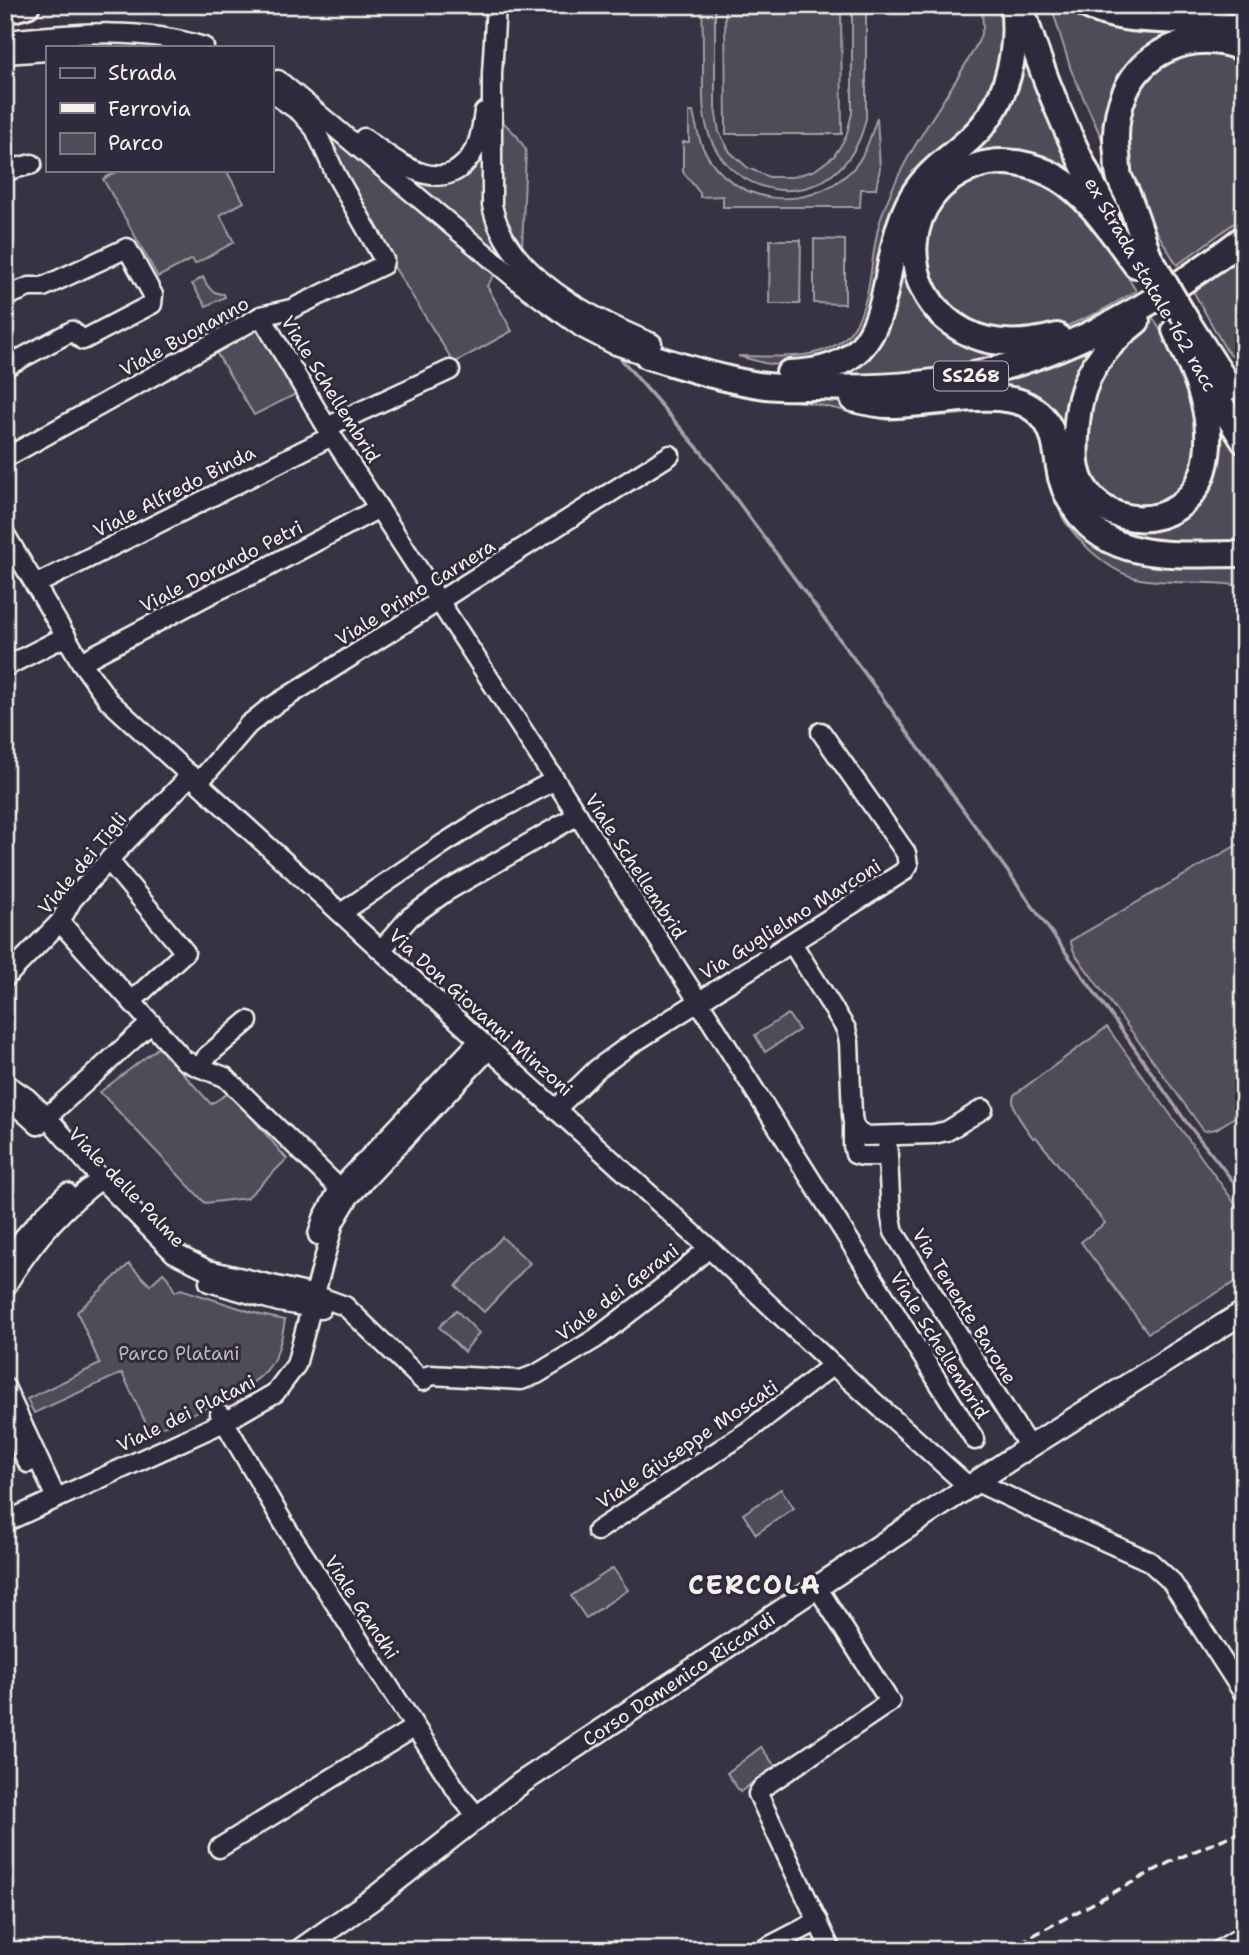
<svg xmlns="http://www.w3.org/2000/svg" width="1249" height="1955" font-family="'Shantell Sans',sans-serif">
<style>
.green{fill:#504b59;stroke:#a29ea0;stroke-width:2}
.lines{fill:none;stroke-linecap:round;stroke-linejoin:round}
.stream{stroke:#a6a2a4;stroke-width:3.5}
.minor-casing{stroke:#f4f1e8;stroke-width:23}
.major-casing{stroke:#f4f1e8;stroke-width:26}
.highway-casing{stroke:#f4f1e8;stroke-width:30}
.minor{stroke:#2f2a3d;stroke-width:18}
.major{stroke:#2f2a3d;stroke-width:21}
.highway{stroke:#2f2a3d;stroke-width:24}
.rail{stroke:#f4f1e8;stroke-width:3.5;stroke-dasharray:10 5;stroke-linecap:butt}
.highway-bridge-casing{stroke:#f4f1e8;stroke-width:30;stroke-linecap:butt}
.highway-bridge{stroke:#2f2a3d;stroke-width:24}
.labels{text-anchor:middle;stroke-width:6;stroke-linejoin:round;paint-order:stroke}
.shield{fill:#2f2a3d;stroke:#b9b5b5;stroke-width:2}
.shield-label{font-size:18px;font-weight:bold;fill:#f4f1e8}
.street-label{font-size:19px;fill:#f4f1e8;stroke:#2f2a3d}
.park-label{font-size:19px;fill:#bbb7b6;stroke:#2f2a3d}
.district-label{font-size:26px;font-weight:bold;letter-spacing:2px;fill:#f4f1e8;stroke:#2f2a3d}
</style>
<rect width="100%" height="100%" fill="#373244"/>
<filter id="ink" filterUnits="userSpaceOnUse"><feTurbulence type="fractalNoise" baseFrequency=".0143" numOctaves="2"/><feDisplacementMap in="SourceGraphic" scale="14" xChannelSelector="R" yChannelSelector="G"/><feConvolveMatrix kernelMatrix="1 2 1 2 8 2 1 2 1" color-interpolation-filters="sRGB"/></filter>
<g filter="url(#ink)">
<g class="green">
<path d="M 702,5 L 715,5 L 715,108 L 719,132 L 730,152 L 748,168 L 769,177 L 793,177 L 815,170 L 834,156 L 846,137 L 852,113 L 852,5 L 866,5 L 866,118 C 862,137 854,155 839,169 C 799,207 736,191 713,144 C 701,120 703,95 703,70 C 703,48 703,27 702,5 Z"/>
<polygon points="725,5 841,5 842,134 726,134"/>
<path d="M 982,5 L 1008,5 L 997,84 L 870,320 L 840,354 L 790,367 L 764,363 L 738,356 C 770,356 821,362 846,337 C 874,309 869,257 880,221 C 901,154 946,103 978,42 L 983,28 Z"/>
<polygon points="1051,5 1073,5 1081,11 1219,31 1150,48 1109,155 1071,70"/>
<polygon points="1105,5 1244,5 1244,20"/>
<path d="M 1023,37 L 1049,110 L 1083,185 C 1032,141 959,142 922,204 C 909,226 905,250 912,276 C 916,295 927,312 942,325 C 966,346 995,353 1027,350 C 960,370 895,379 825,377 C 837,372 849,368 859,360 C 891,334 894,285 901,247 C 905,230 909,212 918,197 C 930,178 948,167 965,154 C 1001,125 1019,83 1023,37 Z"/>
<polygon points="1185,50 1244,57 1244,216 1177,265 1132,191 1122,141 1136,83"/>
<path d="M 689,112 L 693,112 C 696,124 698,137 703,148 C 732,206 806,214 851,171 C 865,157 871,136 877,117 L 880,168 L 876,189 L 861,189 L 860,207 L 723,207 L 723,196 L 700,197 L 700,193 L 683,172 L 683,142 L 689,142 Z"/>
<polygon points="315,121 497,271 487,286 512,331 454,363 360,212"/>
<path d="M 502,121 L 517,136 L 526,150 L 522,249 C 516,240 509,231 505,220 C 495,190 501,153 502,121 Z"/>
<polygon points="485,142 484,181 528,276 409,182 410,180 420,183 439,184"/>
<polygon points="120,170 226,170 244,202 220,215 234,242 195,264 192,259 158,277 103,179"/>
<polygon points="1031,171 1094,220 1136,291 1097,313 1060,329 1005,336 950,315 923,264 929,217 972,175"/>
<polygon points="814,239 845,240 845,304 814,303"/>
<polygon points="770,240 801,240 800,304 769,304"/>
<polygon points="1244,257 1244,368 1226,350 1193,291"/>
<path d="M 203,277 C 208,288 211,293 224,294 L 225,297 L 206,306 L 192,284 Z"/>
<polygon points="1152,316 1185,372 1195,397 1199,457 1186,490 1146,510 1103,497 1085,466 1089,394 1126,337"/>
<polygon points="253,327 256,330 261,330 300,392 254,415 214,349"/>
<polygon points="1109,334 1076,392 1089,499 1175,517 1213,405 1244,455 1244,548 1138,543 1092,517 1062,434 970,386"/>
<polygon points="630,357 770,394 846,403 1017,409 970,408 964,414 887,420 810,403 776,399 715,386 637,365"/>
<path d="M 1052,488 L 1081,526 L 1244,561 L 1244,586 C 1212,581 1179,584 1147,580 C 1115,577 1084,548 1066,523 C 1059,513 1056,500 1052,488 Z"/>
<polygon points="1244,841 1244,1111 1216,1129 1204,1131 1075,954 1070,941"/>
<polygon points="788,1014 799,1030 765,1052 755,1035"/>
<path d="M 1107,1027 L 1244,1216 L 1244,1277 L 1148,1333 L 1081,1242 L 1105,1223 L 1036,1137 L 1033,1138 C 1025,1126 1009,1109 1014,1095 Z"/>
<polygon points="159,1047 211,1104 230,1092 287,1159 247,1198 205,1203 100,1092"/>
<polygon points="502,1237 530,1263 484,1312 456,1286"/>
<path d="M 129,1264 L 150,1285 L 163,1273 L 168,1278 L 175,1292 L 181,1289 L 261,1315 L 285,1320 C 282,1338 278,1357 266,1371 C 244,1395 181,1418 150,1432 L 122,1373 L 34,1413 L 27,1399 L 100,1364 L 77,1312 Z"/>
<polygon points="456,1310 479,1333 464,1352 439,1327"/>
<polygon points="781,1489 794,1508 756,1534 743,1514"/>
<polygon points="613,1568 628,1590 586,1618 571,1596"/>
<polygon points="761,1747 775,1766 740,1792 727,1773"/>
</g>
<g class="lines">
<polyline class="stream" points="621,356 622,360 702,453 880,694 1128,1039 1187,1123 1244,1195"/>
<g class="minor-casing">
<g id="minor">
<path d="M 496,5 L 492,74 L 492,205 C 506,276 591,318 652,343"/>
<path d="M 5,40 C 70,34 141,26 204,47"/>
<polyline points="5,54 47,51"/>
<polyline points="278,80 524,286 582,328 613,344 648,356"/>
<path d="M 364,138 C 397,162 446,203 475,149 C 481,139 482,124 484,112"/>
<polyline points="5,171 32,164"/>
<polyline points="5,297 29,287 43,287 127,248 153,295 152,304 83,340 72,331 5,367"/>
<polyline points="261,316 332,436 699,1002 975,1440"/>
<polyline points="327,427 450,370"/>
<polyline points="5,458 261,316 291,309 383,265 384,260 336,175 315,129 300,112 271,92"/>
<polyline points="5,534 81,662 109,701 489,1049 709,1248 833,1365 969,1487"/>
<polyline points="35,585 332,436"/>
<polyline points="81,662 214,592 262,570 379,508"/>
<polyline points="5,667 66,636"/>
<polyline points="199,782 248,725 268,709 670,455"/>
<polyline points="109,861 185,952 132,1001"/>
<polyline points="341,913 443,844 484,818 555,780"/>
<polyline points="60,922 184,1060 196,1066 225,1077 346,1195"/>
<path d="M 792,943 L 846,1029 L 849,1042 L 852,1115 C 853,1126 855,1131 865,1136 L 933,1134 L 947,1131 L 983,1109"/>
<polyline points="381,950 410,917 447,891 578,815"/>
<polyline points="5,978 60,922 72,900 115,853 191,775"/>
<polyline points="205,1069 204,1062 207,1056 248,1021"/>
<polyline points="5,1083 27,1098 46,1116 101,1179 174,1253 208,1270 315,1295 345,1306 423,1381 430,1375 521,1380 537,1374 595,1339 663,1287 709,1248"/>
<polyline points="5,1100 21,1110 38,1125"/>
<polyline points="556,1109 597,1069 627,1047 903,872 908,865 906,853 821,732"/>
<polyline points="38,1125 151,1023"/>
<polyline points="853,1126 853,1145 855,1154 863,1156 888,1156"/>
<polyline points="887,1137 891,1217 894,1232 1029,1447"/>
<polyline points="318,1235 323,1218 339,1189 479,1041"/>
<polyline points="6,1265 24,1237 42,1217 67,1193"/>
<polyline points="209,1282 279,1302 321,1309"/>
<path d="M 5,1288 C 29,1246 62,1208 101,1179"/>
<polyline points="5,1387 56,1498"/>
<polyline points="220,1414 287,1529 415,1727 461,1797 478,1817"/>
<polyline points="5,1416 28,1463"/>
<polyline points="977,1482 1040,1512 1149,1561 1171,1581 1244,1694"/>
<polyline points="5,1522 224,1422 275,1393 296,1365 334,1222 349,1197 489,1049"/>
<polyline points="597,1531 748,1431 833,1365"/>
<polyline points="817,1587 890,1702 762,1788 758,1794 831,1950"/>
<polyline points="219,1848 415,1727"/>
<polyline points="762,1950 818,1921"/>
<polyline points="1220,1950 1244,1935"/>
</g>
</g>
<g class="major-casing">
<g id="major">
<path id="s1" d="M 300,1950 L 378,1895 L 521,1783 L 1029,1447 L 1244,1312"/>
</g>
</g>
<g class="highway-casing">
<g id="highway">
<path d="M 1086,5 C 1116,21 1150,19 1183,21 C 1204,22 1224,25 1244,30"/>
<path d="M 1022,9 C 1043,80 1072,146 1106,211"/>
<polyline points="5,11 27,5"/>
<path d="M 1149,257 C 1142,236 1136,216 1128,196 C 1125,189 1121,183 1119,176 C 1117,169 1118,161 1117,154 C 1112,112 1126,69 1166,50 C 1191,38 1218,38 1244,49"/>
<path d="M 1137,321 C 1102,348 1081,376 1077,422 C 1076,437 1074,455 1077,469 C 1088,521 1157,535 1190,496 C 1205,478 1209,453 1208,431 C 1207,396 1189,362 1175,330"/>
<polyline points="1188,323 1229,387"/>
<path d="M 1057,336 C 1027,344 993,347 964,331 C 893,293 899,191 977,166 C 1004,157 1034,164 1058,178 C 1091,198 1113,235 1136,265"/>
<path d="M 648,356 C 685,367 727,381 766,386 C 783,388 801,387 819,387 C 873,389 928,386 982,373 C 1077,350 1167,297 1244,238"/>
<path d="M 789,373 C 909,371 871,269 912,197 C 926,172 951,157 972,137 C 1007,104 1019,52 1013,5"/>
<polyline points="1203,376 1244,441"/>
<path d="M 853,399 C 865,402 878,405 890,405 C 927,406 995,388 1027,405 C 1053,419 1055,440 1059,467 C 1061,484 1067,497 1077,511 C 1113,565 1187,553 1244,554"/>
</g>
</g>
<use href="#minor" class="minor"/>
<use href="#major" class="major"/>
<use href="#highway" class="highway"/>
<polyline class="rail" points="1006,1950 1172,1861 1244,1830"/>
<g class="highway-bridge-casing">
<polyline id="highway-bridge" points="1149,257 1188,323"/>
</g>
<use href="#highway-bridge" class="highway-bridge"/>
</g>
</g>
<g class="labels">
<rect class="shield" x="934" y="361.5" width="74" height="29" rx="5"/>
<g class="shield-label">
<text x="971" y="382">SS268</text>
</g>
<g class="street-label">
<text transform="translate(1151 284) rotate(60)" y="7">ex Strada statale 162 racc</text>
<text transform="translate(184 336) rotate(-29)" y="7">Viale Buonanno</text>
<text transform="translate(331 389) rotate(58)" y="7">Viale Schellembrid</text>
<text transform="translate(174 491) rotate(-27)" y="7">Viale Alfredo Binda</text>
<text transform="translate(221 566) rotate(-27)" y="7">Viale Dorando Petri</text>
<text transform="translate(415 592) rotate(-32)" y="7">Viale Primo Carnera</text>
<text transform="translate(82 863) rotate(-50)" y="7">Viale dei Tigli</text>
<text transform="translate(636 866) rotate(57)" y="7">Viale Schellembrid</text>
<text transform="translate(790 919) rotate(-32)" y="7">Via Guglielmo Marconi</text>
<text transform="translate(481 1012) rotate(42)" y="7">Via Don Giovanni Minzoni</text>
<text transform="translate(127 1187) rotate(46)" y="7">Viale delle Palme</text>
<text transform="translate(617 1292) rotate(-37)" y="7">Viale dei Gerani</text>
<text transform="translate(965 1306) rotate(58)" y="7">Via Tenente Barone</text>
<text transform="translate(940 1345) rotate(58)" y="7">Viale Schellembrid</text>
<text transform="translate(186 1413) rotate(-26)" y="7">Viale dei Platani</text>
<text transform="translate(687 1444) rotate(-34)" y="7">Viale Giuseppe Moscati</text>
<text transform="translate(362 1607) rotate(57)" y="7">Viale Gandhi</text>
<text dy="7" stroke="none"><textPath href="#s1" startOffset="466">Corso Domenico Riccardi</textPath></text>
</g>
<g class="park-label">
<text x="179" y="1360">Parco Platani</text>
</g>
<g class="district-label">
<text x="755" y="1594">CERCOLA</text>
</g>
</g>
<rect width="1249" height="1955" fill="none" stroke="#2f2a3d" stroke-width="28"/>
<rect x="14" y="14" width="1221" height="1927" fill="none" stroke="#f4f1e8" stroke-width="2.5" filter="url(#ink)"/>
<rect x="46" y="46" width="228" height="126" fill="#2f2a3d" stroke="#7e7a81" stroke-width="2"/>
<rect x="60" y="68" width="35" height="10" fill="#2f2a3d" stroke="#7e7a81" stroke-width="2"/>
<text x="108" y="80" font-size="21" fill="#f4f1e8">Strada</text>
<rect x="60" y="103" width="35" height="10" fill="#f4f1e8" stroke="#7e7a81" stroke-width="2"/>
<text x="108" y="116" font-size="21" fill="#f4f1e8">Ferrovia</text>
<rect x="60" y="133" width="35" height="21" fill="#504b59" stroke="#7e7a81" stroke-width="2"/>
<text x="108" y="150" font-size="21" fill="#f4f1e8">Parco</text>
</svg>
